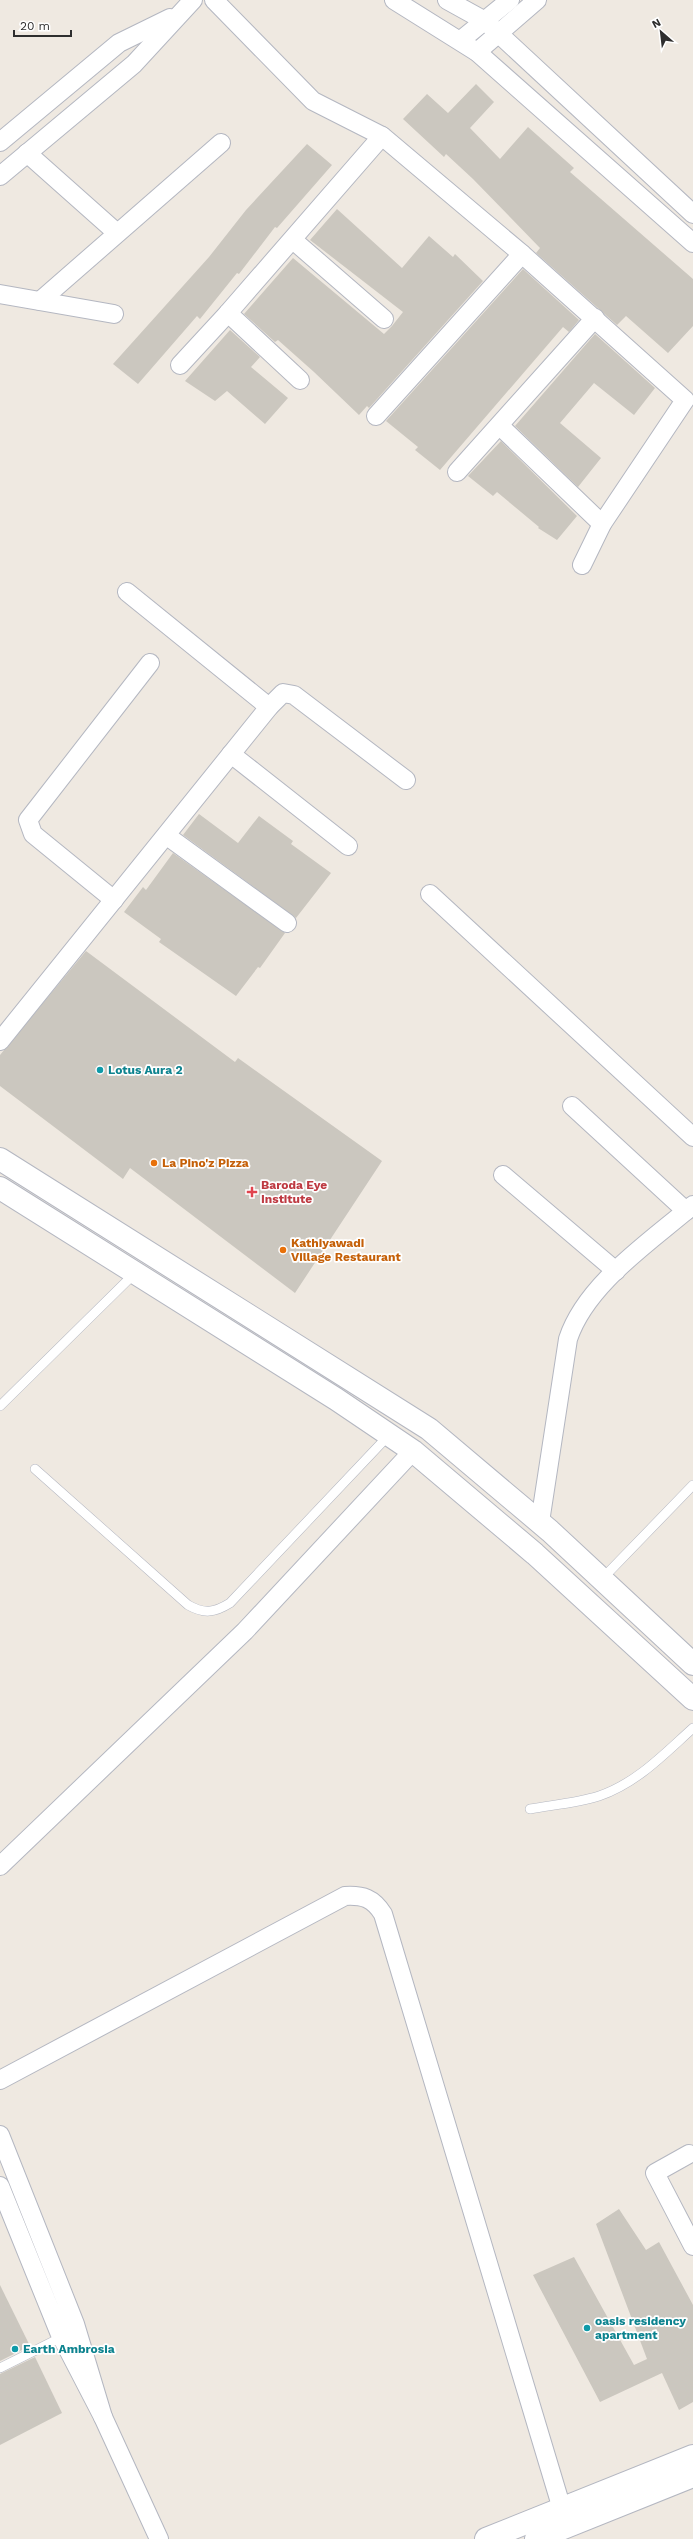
<svg xmlns="http://www.w3.org/2000/svg" width="693" height="2539" font-family="'Work Sans',sans-serif">
<style>
.building{fill:#cbc7bf}
.lines{fill:none;stroke-linecap:round;stroke-linejoin:round}
.service-casing{stroke:#b4b7c1;stroke-width:10}
.minor-casing{stroke:#b4b7c1;stroke-width:20}
.tertiary-casing{stroke:#b4b7c1;stroke-width:24}
.secondary-casing{stroke:#b4b7c1;stroke-width:24}
.service{stroke:#fff;stroke-width:9}
.minor{stroke:#fff;stroke-width:18}
.tertiary{stroke:#fff;stroke-width:22}
.secondary{stroke:#fff;stroke-width:22}
.culture-dot{fill:#0f9aa8;stroke:#fff;stroke-width:1.5}
.food-dot{fill:#e8710a;stroke:#fff;stroke-width:1.5}
.health-dot{fill:#e0444e;stroke:#fff;stroke-width:1.5}
.labels{text-anchor:middle;stroke-width:3.5;stroke-linejoin:round;paint-order:stroke}
.culture-label{font-size:12px;font-weight:bold;fill:#0d838f;stroke:#fff;text-anchor:start}
.food-label{font-size:12px;font-weight:bold;fill:#c56008;stroke:#fff;text-anchor:start}
.health-label{font-size:12px;font-weight:bold;fill:#be3a42;stroke:#fff;text-anchor:start}
</style>
<rect width="100%" height="100%" fill="#efe9e1"/>
<g class="building">
<polygon points="476,84 494,102 470,128 500,159 528,127 574,168 570,172 693,279 693,326 668,353 626,316 617,325 536,253 540,248 473,179 446,154 444,157 403,119 427,94 448,113"/>
<polygon points="307,144 332,165 277,228 275,227 239,274 237,273 200,319 197,316 138,384 113,364 209,257 246,210"/>
<polygon points="337,209 402,268 429,236 453,257 455,254 483,281 369,408 367,406 359,415 314,372 278,340 275,342 244,314 293,258 384,334 392,326 403,312 310,240"/>
<polygon points="523,269 579,320 569,332 563,327 440,470 415,450 418,447 386,421"/>
<polygon points="230,330 260,357 251,367 288,398 265,424 227,391 215,401 185,381"/>
<polygon points="595,334 655,388 634,415 594,383 560,423 601,458 578,487 515,426"/>
<polygon points="501,441 577,516 557,540 538,528 539,527 497,492 493,496 468,476"/>
<polygon points="199,814 238,843 259,816 293,841 291,844 331,873 296,918 183,835"/>
<polygon points="173,853 285,933 260,968 258,967 236,996 159,942 161,939 124,912 143,887 146,890"/>
<polygon points="86,951 235,1062 238,1058 382,1161 295,1293 130,1168 123,1179 0,1086 0,1055"/>
<polygon points="619,2209 646,2250 659,2242 693,2305 693,2402 679,2410 662,2373 600,2402 533,2275 574,2257 634,2365 647,2359 596,2224"/>
<polygon points="0,2285 30,2346 0,2361"/>
<polygon points="35,2357 62,2413 0,2445 0,2374"/>
</g>
<g class="lines">
<g class="service-casing">
<g id="service">
<polyline points="0,1406 135,1273"/>
<path d="M 35,1469 L 188,1605 C 204,1614 214,1613 230,1603 L 389,1435"/>
<polyline points="602,1579 693,1485"/>
<path d="M 530,1809 C 552,1805 577,1803 599,1796 C 637,1783 664,1754 693,1728"/>
<polyline points="0,2368 62,2337"/>
</g>
</g>
<g class="minor-casing">
<g id="minor">
<polyline points="214,0 313,101 382,136"/>
<polyline points="394,0 477,52 693,243"/>
<polyline points="447,0 485,21 693,214"/>
<polyline points="461,40 510,0"/>
<polyline points="477,52 537,0"/>
<polyline points="0,142 119,43 170,18"/>
<polyline points="27,153 117,233"/>
<polyline points="0,176 134,64 193,0"/>
<polyline points="293,240 384,319"/>
<polyline points="0,294 114,314"/>
<polyline points="40,301 221,143"/>
<polyline points="228,313 300,380"/>
<polyline points="180,365 228,313 382,136 522,254 685,400 602,524 582,565"/>
<polyline points="376,416 522,254"/>
<polyline points="500,426 602,524"/>
<polyline points="457,472 595,318"/>
<polyline points="127,592 269,707"/>
<polyline points="231,754 348,846"/>
<polyline points="167,836 287,923"/>
<polyline points="430,894 693,1137"/>
<polyline points="114,900 33,834 28,820 150,663"/>
<polyline points="0,1041 269,707 283,693 294,695 406,780"/>
<polyline points="572,1106 686,1211"/>
<polyline points="503,1175 616,1271"/>
<path d="M 540,1522 L 568,1339 C 586,1284 650,1242 693,1205"/>
<polyline points="0,1866 245,1631 413,1451"/>
<path d="M 0,2080 L 345,1896 C 363,1895 373,1898 383,1914 L 562,2509"/>
<polyline points="0,2135 75,2324 103,2417 59,2332 0,2186"/>
<polyline points="689,2154 655,2173 693,2246"/>
<polyline points="103,2417 159,2539"/>
</g>
</g>
<g class="tertiary-casing">
<g id="tertiary">
<polyline points="486,2539 693,2456"/>
<polyline points="536,2539 693,2476"/>
</g>
</g>
<g class="secondary-casing">
<g id="secondary">
<polyline points="0,1159 429,1429 550,1531 693,1664"/>
<polyline points="0,1188 336,1399 413,1451 535,1554 693,1699"/>
</g>
</g>
<use href="#service" class="service"/>
<use href="#minor" class="minor"/>
<use href="#tertiary" class="tertiary"/>
<use href="#secondary" class="secondary"/>
</g>
<g class="culture-dot">
<circle cx="100" cy="1070" r="4"/>
<circle cx="587" cy="2328" r="4"/>
<circle cx="15" cy="2349" r="4"/>
</g>
<g class="food-dot">
<circle cx="154" cy="1163" r="4"/>
<circle cx="283" cy="1250" r="4"/>
</g>
<path class="health-dot" d="M250 1186h4v4h4v4h-4v4h-4v-4h-4v-4h4z"/>
<g class="labels">
<g class="culture-label">
<text x="108" y="1074">Lotus Aura 2</text>
<text x="595" y="2325">oasis residency<tspan x="595" dy="14">apartment</tspan></text>
<text x="23" y="2353">Earth Ambrosia</text>
</g>
<g class="food-label">
<text x="162" y="1167">La Pino'z Pizza</text>
<text x="291" y="1247">Kathiyawadi<tspan x="291" dy="14">Village Restaurant</tspan></text>
</g>
<g class="health-label">
<text x="261" y="1189">Baroda Eye<tspan x="261" dy="14">Institute</tspan></text>
</g>
</g>
<g transform="translate(661 32) rotate(332)" stroke="#ffffff" stroke-width="3" paint-order="stroke">
<path d="M0-3L7 15L0 10L-7 15Z" fill="#2e2e2e"/>
<text y="-6" font-size="11" font-weight="bold" text-anchor="middle" fill="#2e2e2e">N</text>
</g>
<path d="M14 30v6h57v-6" fill="none" stroke="#2e2e2e" stroke-width="2"/>
<text x="20" y="30" font-size="12" fill="#2e2e2e" stroke="#ffffff" stroke-width="3" paint-order="stroke">20 m</text>
</svg>
